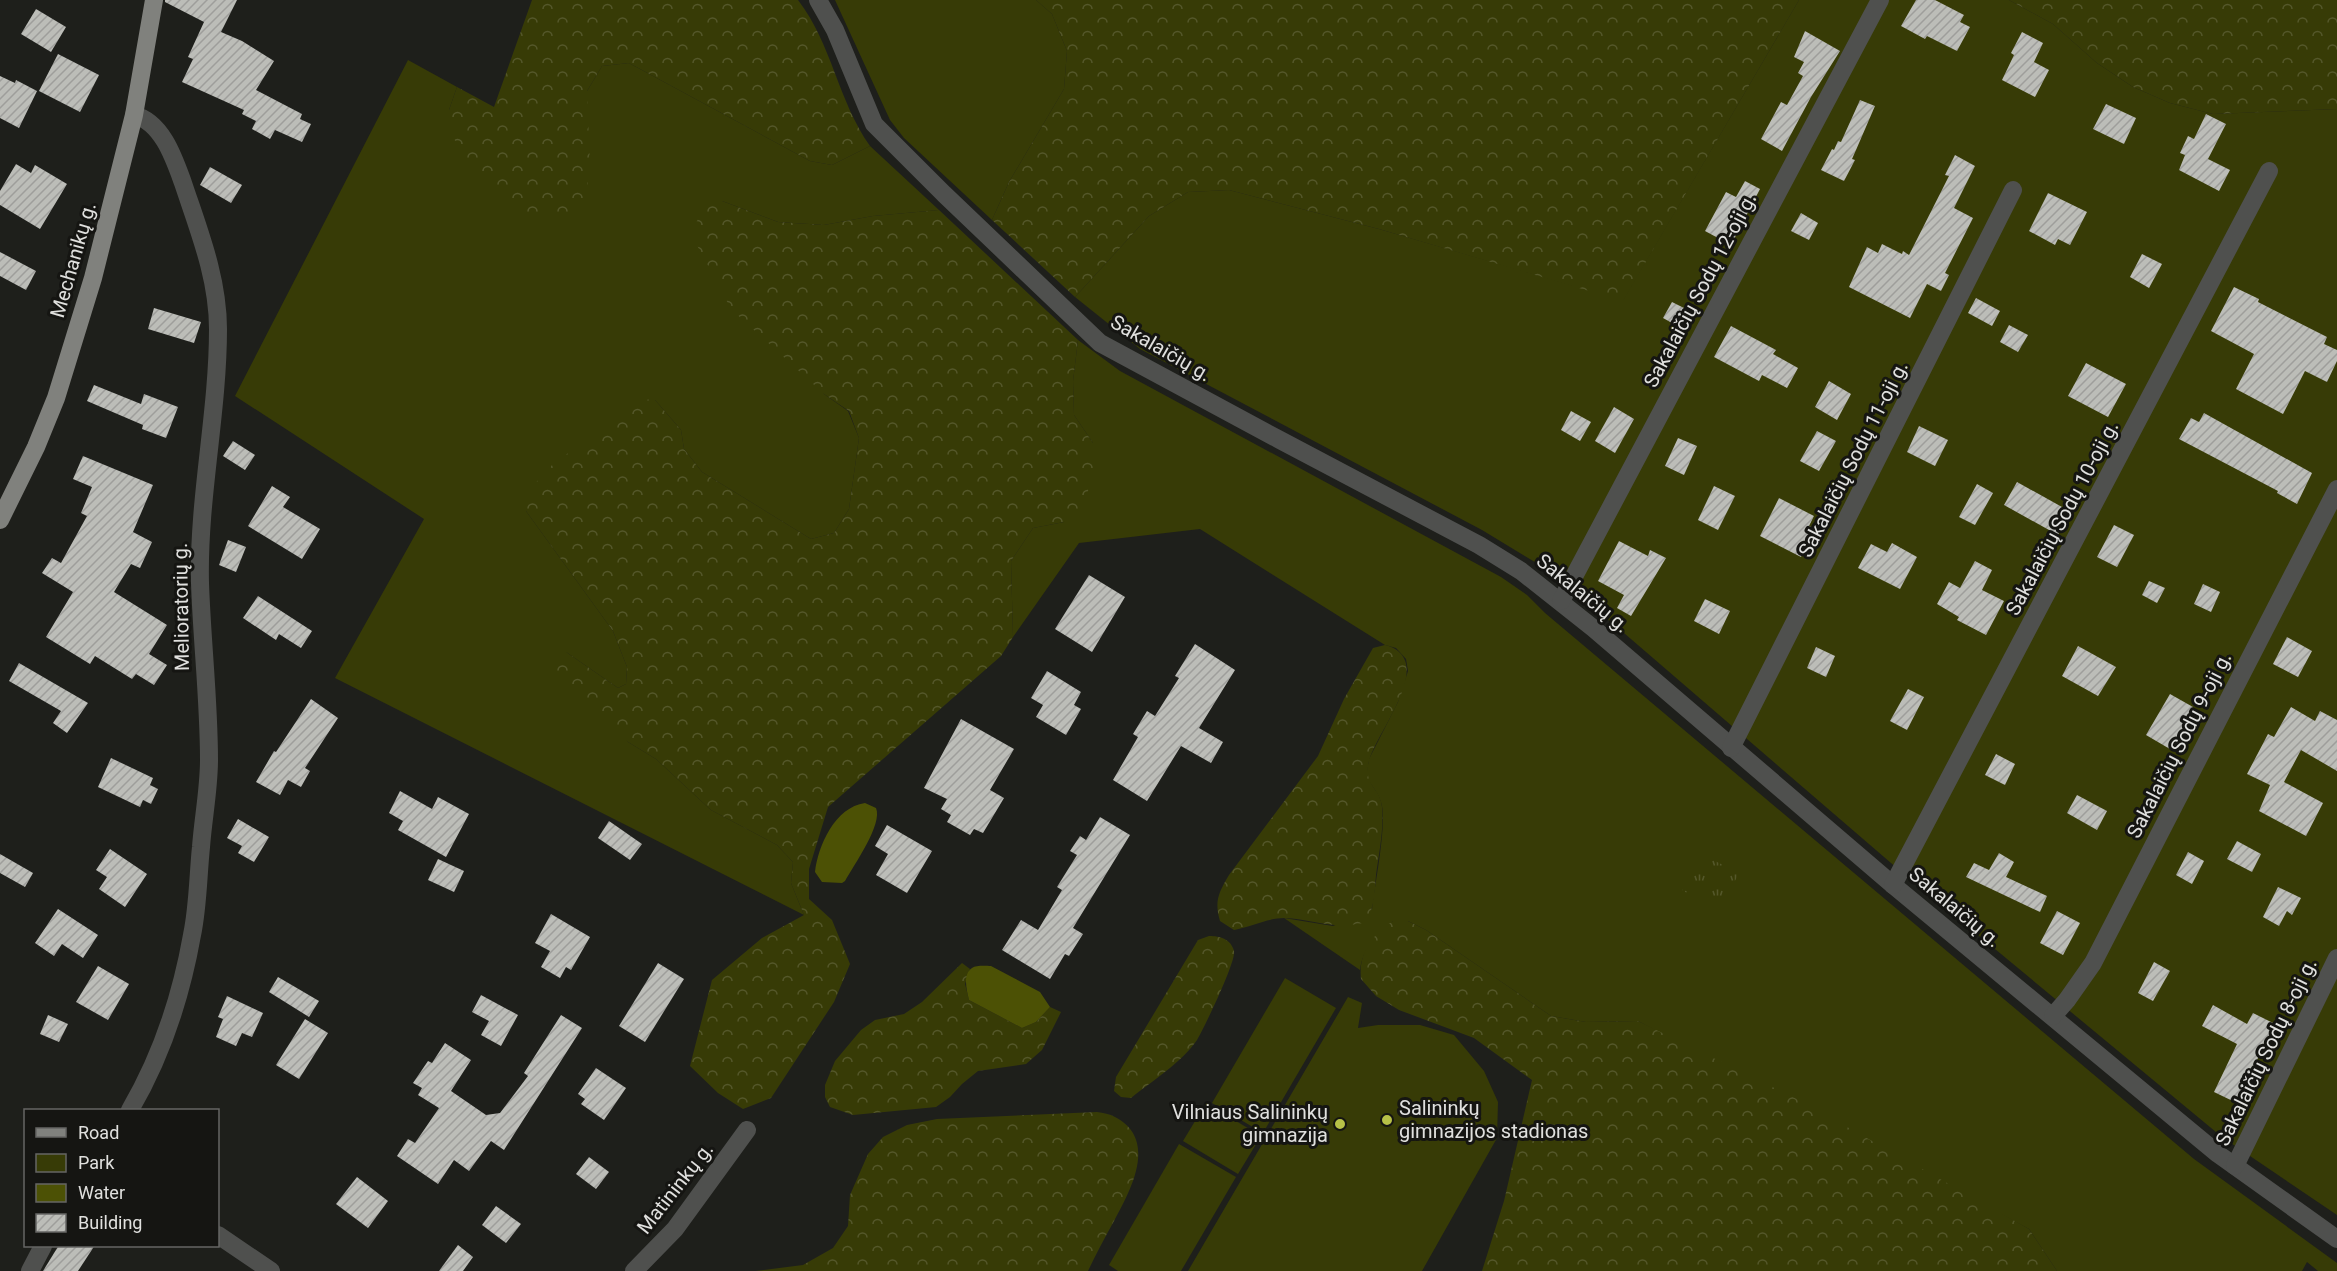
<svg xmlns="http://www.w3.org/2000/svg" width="2337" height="1271" font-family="Roboto,sans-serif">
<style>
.green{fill:#373b06}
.forest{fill:url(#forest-crowns)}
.park{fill:url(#park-tufts)}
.water{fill:#4c5105}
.building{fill:url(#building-hatch)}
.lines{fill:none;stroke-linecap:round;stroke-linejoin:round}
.minor{stroke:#4f504e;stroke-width:18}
.major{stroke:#80817d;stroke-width:18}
.poi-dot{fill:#b7c147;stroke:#151512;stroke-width:2}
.labels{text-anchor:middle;stroke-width:6;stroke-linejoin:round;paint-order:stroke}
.street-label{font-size:20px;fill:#e0e0de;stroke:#151512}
.poi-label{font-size:20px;fill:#e0e0de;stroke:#151512;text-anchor:start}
</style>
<defs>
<pattern id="forest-crowns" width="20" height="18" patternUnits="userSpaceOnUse" patternTransform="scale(1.5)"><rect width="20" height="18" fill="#373b06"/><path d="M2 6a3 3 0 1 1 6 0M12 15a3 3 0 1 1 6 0" fill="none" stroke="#54572a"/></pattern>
<pattern id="park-tufts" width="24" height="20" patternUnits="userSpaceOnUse" patternTransform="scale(1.5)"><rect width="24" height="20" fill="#373b06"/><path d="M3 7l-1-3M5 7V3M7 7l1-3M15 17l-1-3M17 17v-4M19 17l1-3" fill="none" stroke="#54572a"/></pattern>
<pattern id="building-hatch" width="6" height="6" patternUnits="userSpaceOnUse" patternTransform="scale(1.5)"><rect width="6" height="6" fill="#bcbdb8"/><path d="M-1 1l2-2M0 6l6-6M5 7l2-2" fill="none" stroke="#9e9e9b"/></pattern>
</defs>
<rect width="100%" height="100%" fill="#1e1f1b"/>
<g class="green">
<polygon points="835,0 1036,0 1052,14 1067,51 1064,89 1009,182 992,220 904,138 890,120"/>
<polygon points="1799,0 2009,0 2053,24 2097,63 2133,87 2170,103 2213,114 2337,109 2337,1215 2222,1137 1891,863 1617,627 1543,567 1482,530 1140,349 1075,297 1149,216 1188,192 1229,190 1379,229 1623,300"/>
<polygon points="408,60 457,87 449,110 587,125 587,91 602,66 629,63 810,161 832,165 870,146 939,210 873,216 824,225 778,222 722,201 824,394 848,411 859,438 849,509 834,533 811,539 702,472 684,449 681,430 655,400 639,400 526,511 613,631 627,667 626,684 618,688 566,652 628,742 656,759 711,810 777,845 793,862 791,883 804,915 335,678 424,519 235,396"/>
<path d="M 1078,340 L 1120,371 L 1501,577 L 1527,595 L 1545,613 L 2194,1159 L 2337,1263 L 2337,1271 L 2318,1271 L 2307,1262 L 2302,1271 L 2057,1271 L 2029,1229 L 1638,1021 L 1586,1022 L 1551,1016 L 1426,930 L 1408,921 L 1393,921 C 1376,937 1364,945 1360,970 L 1284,918 L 1333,926 L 1372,909 C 1375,883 1386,830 1382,806 C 1380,795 1372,786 1366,777 L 1369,759 L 1398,702 L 1408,671 L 1406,659 L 1396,648 L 1385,645 L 1200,529 L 1079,543 L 1013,637 L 1011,561 L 1033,528 L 1064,522 L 1093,443 L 1074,415 L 1073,381 Z"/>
<polygon points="1285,978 1336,1008 1263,1133 1212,1103"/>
<polygon points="1348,997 1362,1003 1358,1028 1378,1025 1420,1025 1454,1035 1484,1071 1498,1102 1497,1138 1422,1271 1188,1271"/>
<polygon points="1206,1103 1261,1136 1238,1174 1183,1141"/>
<polygon points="1179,1144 1236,1177 1181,1271 1118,1271 1109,1265"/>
</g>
<g class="forest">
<path d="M 532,0 L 798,0 C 832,44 838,101 870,146 L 832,165 L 810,161 L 629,63 L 602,66 L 587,91 L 590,166 L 586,197 L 567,216 L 532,215 L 496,194 L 463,160 L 451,131 L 449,110 L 457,87 L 494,107 Z"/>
<polygon points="1036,0 1799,0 1623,301 1379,229 1229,190 1188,192 1149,216 1075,297 992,220 1009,182 1064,89 1067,51 1052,14"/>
<polygon points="2009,0 2337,0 2337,109 2213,114 2170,103 2133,87 2097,63 2053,24"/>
<polygon points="722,201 778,222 824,225 873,216 939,210 1078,340 1073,381 1074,415 1093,443 1094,467 1084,507 1064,522 1033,528 1011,561 1013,637 1001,656 828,807 809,869 809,899 832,920 850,964 834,1002 771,1098 743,1109 718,1093 690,1066 712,980 762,938 804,915 791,883 793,862 777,845 711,810 656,759 628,742 554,672 554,656 566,652 618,688 626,684 627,667 613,631 526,511 531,488 551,466 639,399 655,400 681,430 684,449 702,472 811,539 834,533 849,509 859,438 849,411 824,394 731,309 691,234 704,206"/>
<path d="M 1385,645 C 1439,659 1376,732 1369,761 C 1363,787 1380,786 1382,807 C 1384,829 1379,853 1376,875 C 1375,886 1375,897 1372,907 C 1371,913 1366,918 1363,923 C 1331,930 1314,919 1284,918 C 1268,918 1250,927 1234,930 L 1220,921 C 1214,901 1219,892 1229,875 L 1318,756 L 1344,699 L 1373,648 Z"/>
<path d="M 1393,921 L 1408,921 L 1426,930 L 1551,1016 L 1586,1022 L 1638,1021 L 1799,1100 L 2029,1229 L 2057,1271 L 1482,1271 L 1504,1201 L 1532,1080 L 1474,1038 L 1399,1010 L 1376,996 L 1361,979 C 1358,953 1373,934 1393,921 Z"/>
<path d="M 1209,936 C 1220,936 1231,939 1234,951 C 1236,962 1204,1028 1197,1040 C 1181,1063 1152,1081 1131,1098 L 1121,1097 L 1114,1091 L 1116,1077 L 1198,940 Z"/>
<polygon points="962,963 970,969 965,984 969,1000 1022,1028 1036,1022 1050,1007 1061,1012 1042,1050 1026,1064 978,1071 962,1084 950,1097 936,1107 853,1115 830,1107 825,1097 825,1085 835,1061 861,1030 875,1020 904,1014 922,1002"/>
<path d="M 1097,1112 C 1103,1113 1110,1114 1115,1117 C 1159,1140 1130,1191 1114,1221 C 1105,1237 1096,1254 1088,1271 L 756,1271 L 803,1265 L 833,1248 L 848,1226 L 850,1195 L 868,1154 L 883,1137 L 907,1125 L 937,1119 Z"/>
</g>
<polygon class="park" points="1699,853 1739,873 1719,912 1682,890"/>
<g class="water">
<path d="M 865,803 L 876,808 C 883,824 854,865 845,881 L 842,883 L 822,882 L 815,872 C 818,846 835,807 865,803 Z"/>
<path d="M 991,966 L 1040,992 L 1050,1007 L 1036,1022 L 1022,1028 L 969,1000 C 967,991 962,975 972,968 C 976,965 986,966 991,966 Z"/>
</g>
<g class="building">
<polygon points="165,0 237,0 221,32 242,41 274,61 256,90 302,114 300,119 311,124 302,142 275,130 270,139 252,129 256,121 242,114 244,110 182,82 193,59 188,57 204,22 165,2"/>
<polygon points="1916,0 1935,0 1964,15 1960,22 1970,27 1957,51 1927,36 1925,39 1901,26"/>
<polygon points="36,9 66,27 51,52 21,34"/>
<polygon points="1805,31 1840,51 1811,97 1782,151 1761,139 1781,102 1787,105 1803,76 1798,73 1804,62 1794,57"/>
<polygon points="2022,32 2043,43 2034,62 2049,70 2035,97 2002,80 2014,55 2011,53"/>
<polygon points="58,54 99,75 80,112 39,91"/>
<polygon points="0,76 15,83 16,80 37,91 19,128 0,118"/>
<polygon points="1860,100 1875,106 1856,150 1852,159 1855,160 1844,181 1821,170 1832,149 1834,150 1838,141 1841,142"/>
<polygon points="2106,104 2136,118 2124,144 2093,129"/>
<polygon points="2206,114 2226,124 2208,159 2230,170 2219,191 2179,170 2185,155 2180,153 2188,136 2194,139"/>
<polygon points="1955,155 1975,166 1954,208 1973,218 1945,273 1949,275 1941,291 1927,284 1910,318 1849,287 1867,247 1878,253 1882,244 1902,254 1903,251 1909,255 1949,176 1945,175"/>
<polygon points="16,164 31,173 35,165 67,184 40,229 0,205 0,191"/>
<polygon points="210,167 242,185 231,203 200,185"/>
<polygon points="1745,181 1760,189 1731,245 1705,231 1726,192 1736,197"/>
<polygon points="2048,193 2087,212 2070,245 2058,239 2055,245 2029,231"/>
<polygon points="1801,213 1818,223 1809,240 1791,231"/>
<polygon points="0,252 36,271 26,290 0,276"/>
<polygon points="2142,254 2162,264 2149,288 2130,277"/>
<polygon points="2234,287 2259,299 2258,302 2327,337 2324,344 2337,350 2337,361 2327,382 2305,371 2283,414 2236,389 2254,354 2211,331"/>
<polygon points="1976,298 2000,311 1992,326 1968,313"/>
<polygon points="1672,302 1690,311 1681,328 1663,318"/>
<polygon points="154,308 201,322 194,343 148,329"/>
<polygon points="2009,325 2028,335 2018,352 2000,342"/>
<polygon points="1731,326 1776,350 1773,354 1798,368 1787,388 1762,375 1759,381 1714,357"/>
<polygon points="2086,363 2126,384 2108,417 2068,396"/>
<polygon points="1829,381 1851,394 1837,420 1815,407"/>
<polygon points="94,385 141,404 144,394 178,407 166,438 142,429 143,425 87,401"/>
<polygon points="1614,407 1634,419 1615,453 1595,441"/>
<polygon points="1571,411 1591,422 1580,441 1561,430"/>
<polygon points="2204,413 2312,473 2297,504 2277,493 2278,491 2179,439 2191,418 2199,422"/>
<polygon points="1919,426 1948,440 1935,466 1907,452"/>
<polygon points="1817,431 1836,441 1819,471 1800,461"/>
<polygon points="1678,438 1697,446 1684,475 1665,466"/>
<polygon points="233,441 255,455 245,470 223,456"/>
<polygon points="83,456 153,485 133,532 152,542 140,568 131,564 114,592 167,625 149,654 167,665 154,685 136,674 132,679 95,656 90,664 46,637 73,592 42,573 52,558 61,563 87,516 81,513 92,487 73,479"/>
<polygon points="2017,482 2071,512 2058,535 2004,505"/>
<polygon points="1977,484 1993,493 1975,525 1959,517"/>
<polygon points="272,486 290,497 283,507 320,529 302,559 248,526"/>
<polygon points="1714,486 1735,496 1718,530 1698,520"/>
<polygon points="1779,498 1814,516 1809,526 1815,529 1801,557 1760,536"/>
<polygon points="2114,525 2134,535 2117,567 2097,557"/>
<polygon points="228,540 246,547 236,572 219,565"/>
<polygon points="1619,541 1648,556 1650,550 1666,558 1631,616 1617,608 1624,595 1598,581"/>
<polygon points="1892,543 1917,557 1900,589 1858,568 1871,544 1887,552"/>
<polygon points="1975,561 1992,570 1982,590 2004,601 1986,635 1957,620 1959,617 1937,604 1949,582 1960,588"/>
<polygon points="1089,575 1125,597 1092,652 1055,629"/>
<polygon points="2149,581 2165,588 2157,603 2142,595"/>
<polygon points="2203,584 2220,592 2211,612 2194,604"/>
<polygon points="258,596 312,631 301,648 279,634 276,640 243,618"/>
<polygon points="1705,599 1730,611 1719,634 1694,621"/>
<polygon points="2287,637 2312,651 2298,677 2273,664"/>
<polygon points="1195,644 1235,670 1199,728 1223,742 1211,763 1181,746 1147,801 1113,780 1138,737 1133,734 1147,711 1155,716 1179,678 1175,676"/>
<polygon points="2078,646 2116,667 2098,696 2062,676"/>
<polygon points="1816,647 1835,656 1826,677 1807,668"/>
<polygon points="19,663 88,703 67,733 53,723 61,711 9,681"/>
<polygon points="1047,671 1081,692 1074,705 1081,709 1066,735 1036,717 1043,705 1031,698"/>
<polygon points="1908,689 1924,697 1907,730 1890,721"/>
<polygon points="2170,694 2193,707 2186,718 2193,722 2175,752 2146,735"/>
<polygon points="311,699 338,718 305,768 310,771 301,787 288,780 280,795 256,782 274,751 276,752"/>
<polygon points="2291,707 2315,721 2320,711 2337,720 2337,771 2301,750 2284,782 2323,803 2306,836 2259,811 2270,785 2247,774 2268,734 2274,737"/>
<polygon points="961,719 1014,749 990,790 1004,798 983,833 974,829 970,835 947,822 951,815 941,809 947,799 924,788"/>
<polygon points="1996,754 2015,764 2005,785 1985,775"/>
<polygon points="111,758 153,778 150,785 158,789 151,804 143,800 140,807 98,787"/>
<polygon points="400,791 432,809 438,797 469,814 446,857 398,830 403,821 389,813"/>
<polygon points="2077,795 2107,811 2097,830 2067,813"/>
<polygon points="1100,817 1130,835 1073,928 1083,934 1069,956 1065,954 1050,979 1002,950 1021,920 1038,930 1062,890 1057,887 1077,855 1070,851 1080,836 1086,840"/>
<polygon points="238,819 269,837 254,862 238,853 242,846 227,838"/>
<polygon points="609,821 642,844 630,860 598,838"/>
<polygon points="887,825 932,851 907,893 876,875 888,854 875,846"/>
<polygon points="2237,841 2261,854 2252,872 2227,859"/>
<polygon points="110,849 147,874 125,907 99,889 107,877 96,870"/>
<polygon points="2188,852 2204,861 2192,884 2176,875"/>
<polygon points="1999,853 2014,862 2006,877 2047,896 2040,912 1966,877 1974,863 1989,870"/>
<polygon points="0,854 33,873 25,887 0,873"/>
<polygon points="438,859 464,871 454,892 428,880"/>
<polygon points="2278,887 2301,898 2292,915 2287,911 2279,926 2263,917"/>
<polygon points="58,909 98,935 83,958 62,944 54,956 35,943"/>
<polygon points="2057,911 2080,923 2063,955 2040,943"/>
<polygon points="551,914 590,937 571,970 566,967 560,978 541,967 550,951 535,943"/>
<polygon points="2154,962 2170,971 2153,1001 2138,993"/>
<polygon points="658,963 684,979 645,1042 619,1026"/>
<polygon points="98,966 129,984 108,1020 76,1002"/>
<polygon points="278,977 319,1001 309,1017 269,992"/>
<polygon points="481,995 518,1015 501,1046 481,1035 489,1021 472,1012"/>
<polygon points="227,996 263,1013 252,1037 242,1033 236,1046 216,1037 223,1019 218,1017"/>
<polygon points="2213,1005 2247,1024 2253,1013 2275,1024 2255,1064 2260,1067 2241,1105 2214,1092 2237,1044 2202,1026"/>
<polygon points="48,1015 68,1024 59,1042 40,1034"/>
<polygon points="561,1015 582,1028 504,1150 491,1141 469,1171 454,1160 438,1184 397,1156 408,1139 415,1143 439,1108 418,1095 422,1088 413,1083 428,1061 432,1063 445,1043 471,1060 451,1091 486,1115 500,1113 528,1076 524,1073"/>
<polygon points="305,1019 328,1033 299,1079 276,1065"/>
<polygon points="596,1068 626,1088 604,1120 581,1104 585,1099 578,1094"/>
<polygon points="589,1157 609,1172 596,1189 576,1174"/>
<polygon points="357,1177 388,1201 368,1228 336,1204"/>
<polygon points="496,1206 521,1224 506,1243 482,1225"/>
<polygon points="59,1245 95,1245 78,1271 43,1271"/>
<polygon points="458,1245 473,1257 463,1271 439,1271"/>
</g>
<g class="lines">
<g class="minor">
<polyline points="818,0 835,30 874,124 944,194 1100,343 1280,440 1479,545 1521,571 1593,628 1893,885 2218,1154 2337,1239"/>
<polyline points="1561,601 1880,0"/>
<polyline points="1731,748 2013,190"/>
<polyline points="1893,885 2269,171"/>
<polyline points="2053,1016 2067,1000 2093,963 2337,489"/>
<path d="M 130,1110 C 161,1057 181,997 192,935 C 198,907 198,876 201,847 C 203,819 209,789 209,760 C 209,701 202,642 200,583 C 198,498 218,414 218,329 C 218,278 199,231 183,183 C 174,158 162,122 134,115"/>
<polyline points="2235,1166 2337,958"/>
<polyline points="218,1235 271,1271"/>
<polyline points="30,1271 43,1246"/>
<polyline points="634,1271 675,1229 747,1130"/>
</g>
<polyline class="major" points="0,520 36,447 56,398 93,278 134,115 154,0"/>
</g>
<g class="poi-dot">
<circle cx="1387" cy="1120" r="6"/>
<circle cx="1340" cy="1124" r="6"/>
</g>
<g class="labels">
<g class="street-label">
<text transform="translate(73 260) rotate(-74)" y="7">Mechanikų g.</text>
<text transform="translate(1700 290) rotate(-62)" y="7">Sakalaičių Sodų 12-oji g.</text>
<text transform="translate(1161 348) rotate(30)" y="7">Sakalaičių g.</text>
<text transform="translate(1853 459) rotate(-63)" y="7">Sakalaičių Sodų 11-oji g.</text>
<text transform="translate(2062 518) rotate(-62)" y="7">Sakalaičių Sodų 10-oji g.</text>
<text transform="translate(1583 593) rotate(39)" y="7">Sakalaičių g.</text>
<text transform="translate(181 607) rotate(-91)" y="7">Melioratorių g.</text>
<text transform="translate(2179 745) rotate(-63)" y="7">Sakalaičių Sodų 9-oji g.</text>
<text transform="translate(1955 907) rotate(40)" y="7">Sakalaičių g.</text>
<text transform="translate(2266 1052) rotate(-64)" y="7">Sakalaičių Sodų 8-oji g.</text>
<text transform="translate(675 1188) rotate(-52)" y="7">Matininkų g.</text>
</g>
<g class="poi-label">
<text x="1399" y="1115">Salininkų<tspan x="1399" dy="23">gimnazijos stadionas</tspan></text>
<text x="1328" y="1119" text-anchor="end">Vilniaus Salininkų<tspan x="1328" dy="23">gimnazija</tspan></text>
</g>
</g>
<rect x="24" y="1109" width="195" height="138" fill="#151512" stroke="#666664" stroke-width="1.5"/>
<rect x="36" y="1128" width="30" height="9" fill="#80817d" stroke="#666664" stroke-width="1.5"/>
<text x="78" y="1139" font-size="18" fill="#e0e0de">Road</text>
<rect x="36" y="1154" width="30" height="18" fill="#373b06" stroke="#666664" stroke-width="1.5"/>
<text x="78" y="1169" font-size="18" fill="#e0e0de">Park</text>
<rect x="36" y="1184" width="30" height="18" fill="#4c5105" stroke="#666664" stroke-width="1.5"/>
<text x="78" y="1199" font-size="18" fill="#e0e0de">Water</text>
<rect x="36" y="1214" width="30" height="18" fill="url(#building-hatch)" stroke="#666664" stroke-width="1.5"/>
<text x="78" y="1229" font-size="18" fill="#e0e0de">Building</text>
</svg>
